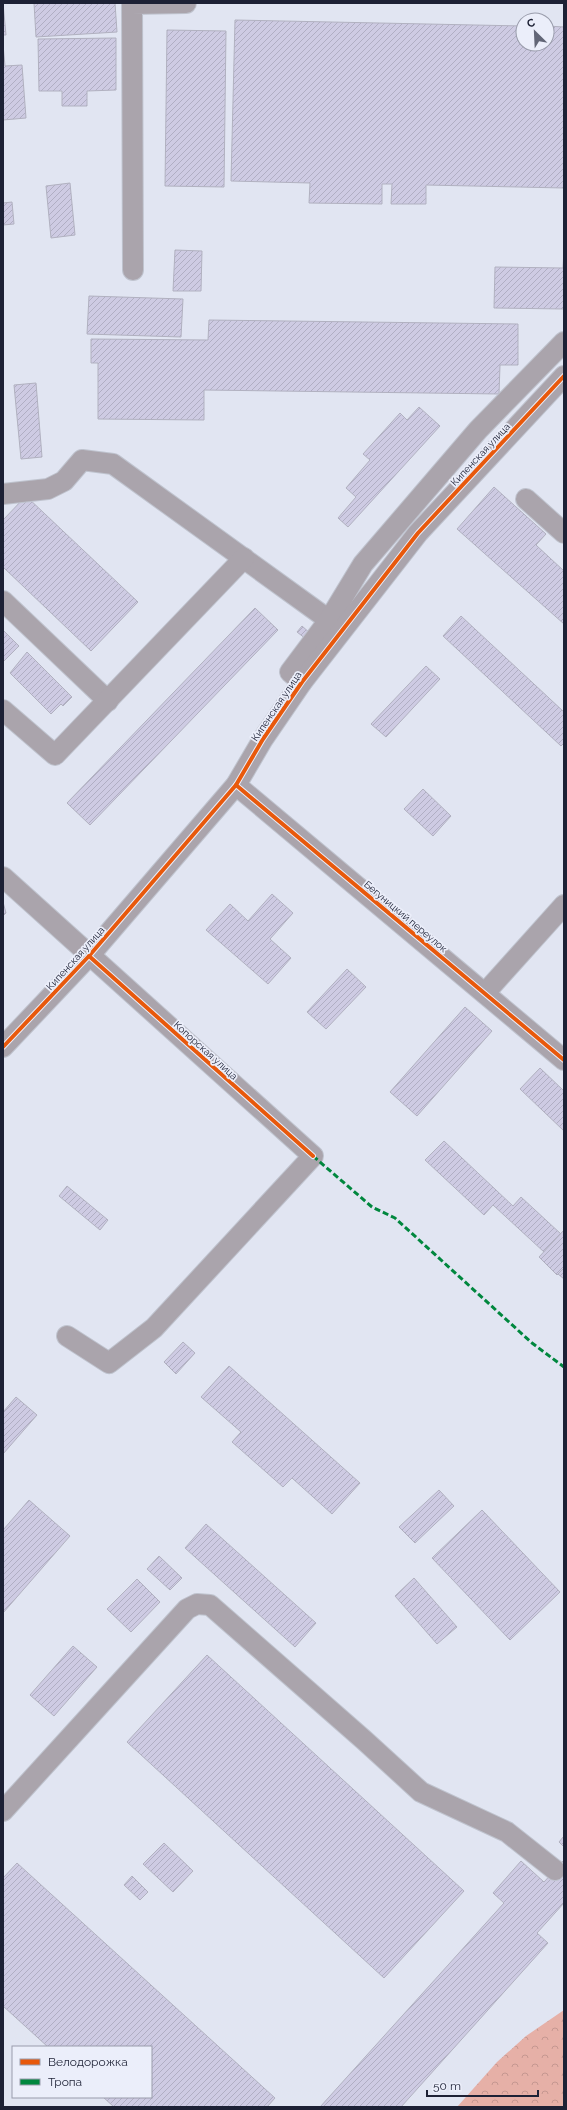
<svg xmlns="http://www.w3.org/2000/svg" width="567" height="2110" font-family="Raleway,sans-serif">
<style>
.forest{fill:url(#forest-crowns)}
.building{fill:url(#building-hatch);stroke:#b1b1c0}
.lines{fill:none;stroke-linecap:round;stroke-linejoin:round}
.minor-casing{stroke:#bfc3ce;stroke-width:22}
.minor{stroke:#aaa4ac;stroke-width:20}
.quiet{stroke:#00873e;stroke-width:3;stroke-dasharray:6 3;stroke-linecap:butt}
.cycleway-casing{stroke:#ebeefa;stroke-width:6}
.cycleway{stroke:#e8590c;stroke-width:4}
.labels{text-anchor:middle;stroke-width:3.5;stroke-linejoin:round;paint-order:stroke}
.street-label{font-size:10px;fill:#1d2135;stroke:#ebeefa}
</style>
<defs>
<pattern id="forest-crowns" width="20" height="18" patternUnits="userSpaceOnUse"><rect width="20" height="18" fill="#e6b0a7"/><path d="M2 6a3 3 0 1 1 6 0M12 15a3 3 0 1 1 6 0" fill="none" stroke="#c59790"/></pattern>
<pattern id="building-hatch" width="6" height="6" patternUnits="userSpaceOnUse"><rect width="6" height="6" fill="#cecbe3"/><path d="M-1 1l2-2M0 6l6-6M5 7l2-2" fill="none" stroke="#b0aec3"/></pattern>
</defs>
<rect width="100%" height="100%" fill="#e1e5f2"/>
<polygon class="forest" points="564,2010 564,2107 457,2107 497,2062 526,2036"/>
<g class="building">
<polygon points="3,3 6,35 3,35"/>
<polygon points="34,3 115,3 117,32 36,37"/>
<polygon points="235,20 523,26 523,44 547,44 547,26 564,27 564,188 426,185 426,204 391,204 392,184 382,184 382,204 309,203 310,183 231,181"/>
<polygon points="167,30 226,31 224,187 165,186"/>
<polygon points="116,38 116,90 87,91 87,106 62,106 62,91 39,91 38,39"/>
<polygon points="3,44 5,66 22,65 26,118 3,120"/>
<polygon points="70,183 75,235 51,238 46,186"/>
<polygon points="12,202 14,224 3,225 3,203"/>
<polygon points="564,249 564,309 494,308 495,267 563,268"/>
<polygon points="175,250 202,251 201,291 173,291"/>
<polygon points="89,296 183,299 181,337 87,334"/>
<polygon points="209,320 518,324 518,365 500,365 499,394 204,390 204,420 98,419 98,363 91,363 91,339 208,340"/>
<polygon points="36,383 42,457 21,459 14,385"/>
<polygon points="419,407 440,426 348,527 338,518 356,497 346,488 370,460 363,454 400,413 407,420"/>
<polygon points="494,487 546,534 536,545 564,571 564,624 457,529"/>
<polygon points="26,496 138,602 91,651 3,567 3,520"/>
<polygon points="255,608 278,630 90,825 67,803"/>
<polygon points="461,616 564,712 564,743 561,746 443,636"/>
<polygon points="302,626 311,634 306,639 297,632"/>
<polygon points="3,630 19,646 3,662"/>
<polygon points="27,652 72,697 63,706 61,704 51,714 10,673"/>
<polygon points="426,666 440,679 386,737 371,724"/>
<polygon points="423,789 451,816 433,836 404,809"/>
<polygon points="272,894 293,913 270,939 291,958 268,984 206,930 230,904 248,921"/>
<polygon points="3,902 6,913 3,916"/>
<polygon points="347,969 366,987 326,1029 307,1012"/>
<polygon points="465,1007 492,1031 417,1116 390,1092"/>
<polygon points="540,1068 564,1091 564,1131 520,1089"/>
<polygon points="444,1141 513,1206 521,1197 561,1234 544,1252 493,1205 484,1215 425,1160"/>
<polygon points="67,1186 108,1220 100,1230 59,1196"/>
<polygon points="564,1230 564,1268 557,1275 539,1257"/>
<polygon points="564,1268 564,1279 558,1274"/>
<polygon points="183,1342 195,1353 176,1374 164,1362"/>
<polygon points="229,1366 360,1483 332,1514 292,1478 283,1487 232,1442 241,1432 201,1397"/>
<polygon points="16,1397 37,1415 3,1454 3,1412"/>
<polygon points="439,1490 454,1506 415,1543 399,1527"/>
<polygon points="29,1500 70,1536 3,1613 3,1530"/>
<polygon points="482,1510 560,1592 510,1640 432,1558"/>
<polygon points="206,1524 316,1623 295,1647 185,1548"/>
<polygon points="159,1556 182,1578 170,1590 147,1569"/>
<polygon points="414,1578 457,1627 437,1644 395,1596"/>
<polygon points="137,1579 160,1602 131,1632 107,1609"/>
<polygon points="73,1646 97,1667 54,1716 30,1695"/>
<polygon points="207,1655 464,1891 384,1978 127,1742"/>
<polygon points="564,1836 564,1847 559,1842"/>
<polygon points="164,1843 193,1871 173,1892 143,1864"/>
<polygon points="564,1860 564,1903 537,1933 548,1943 401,2107 320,2107 504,1903 493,1893 521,1861 544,1882"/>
<polygon points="17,1863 275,2098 267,2107 114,2107 103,2097 151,2097 151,2047 48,2047 3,2006 3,1878"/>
<polygon points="132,1876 148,1892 140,1900 124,1885"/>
</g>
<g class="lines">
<g class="minor-casing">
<g id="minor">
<polyline points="133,270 132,4 186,3"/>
<polyline points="3,494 48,489 64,481 82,460 113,464 329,620"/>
<polyline points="526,499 564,533"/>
<polyline points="3,601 108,701"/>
<polyline points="302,682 290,672 329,620 363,564 478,430 564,342"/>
<polyline points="3,710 55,755 244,558"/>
<polyline points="236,785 564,1060"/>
<polyline points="3,877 313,1156 154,1328 109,1363 67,1336"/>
<polyline points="485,993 564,905"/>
<polyline points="3,1047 89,956 236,785 263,739 302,682 418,533 564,376"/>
<polyline points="3,1811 187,1609 197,1604 210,1605 364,1740 421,1792 507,1832 555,1870"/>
</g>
</g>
<use href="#minor" class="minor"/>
<polyline class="quiet" points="313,1156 372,1207 395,1218 532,1343 564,1367"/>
<g class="cycleway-casing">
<g id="cycleway">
<polyline points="236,785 564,1060"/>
<polyline points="89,956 313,1156"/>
<polyline points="3,1047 89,956 236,785 263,739 302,682 418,533 564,376"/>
</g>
</g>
<use href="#cycleway" class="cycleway"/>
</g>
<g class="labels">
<g class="street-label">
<text transform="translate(480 454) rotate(-47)" y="4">Кипенская улица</text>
<text transform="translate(276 706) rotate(-56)" y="4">Кипенская улица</text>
<text transform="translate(406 916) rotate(40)" y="4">Бегуницкий переулок</text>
<text transform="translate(75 958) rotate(-48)" y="4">Кипенская улица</text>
<text transform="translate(206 1050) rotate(42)" y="4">Копорская улица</text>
</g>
</g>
<rect width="567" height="2110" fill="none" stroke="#1d2135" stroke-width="8"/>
<rect x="12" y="2046" width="140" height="52" fill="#ebeefa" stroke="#999cab"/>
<rect x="20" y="2059" width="20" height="6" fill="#e8590c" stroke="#999cab"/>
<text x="48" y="2066" font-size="12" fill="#1d2135">Велодорожка</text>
<rect x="20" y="2079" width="20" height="6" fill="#00873e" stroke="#999cab"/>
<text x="48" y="2086" font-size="12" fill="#1d2135">Тропа</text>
<g transform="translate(535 32) rotate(336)"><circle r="19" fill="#ebeefa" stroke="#999cab"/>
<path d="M0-3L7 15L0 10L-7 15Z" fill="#626677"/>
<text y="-6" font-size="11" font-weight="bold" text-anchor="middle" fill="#1d2135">С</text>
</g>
<path d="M427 2090v6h111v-6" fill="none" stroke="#1d2135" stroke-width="2"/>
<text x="433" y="2090" font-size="12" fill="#1d2135" stroke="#ebeefa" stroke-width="3" paint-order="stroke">50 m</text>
</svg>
